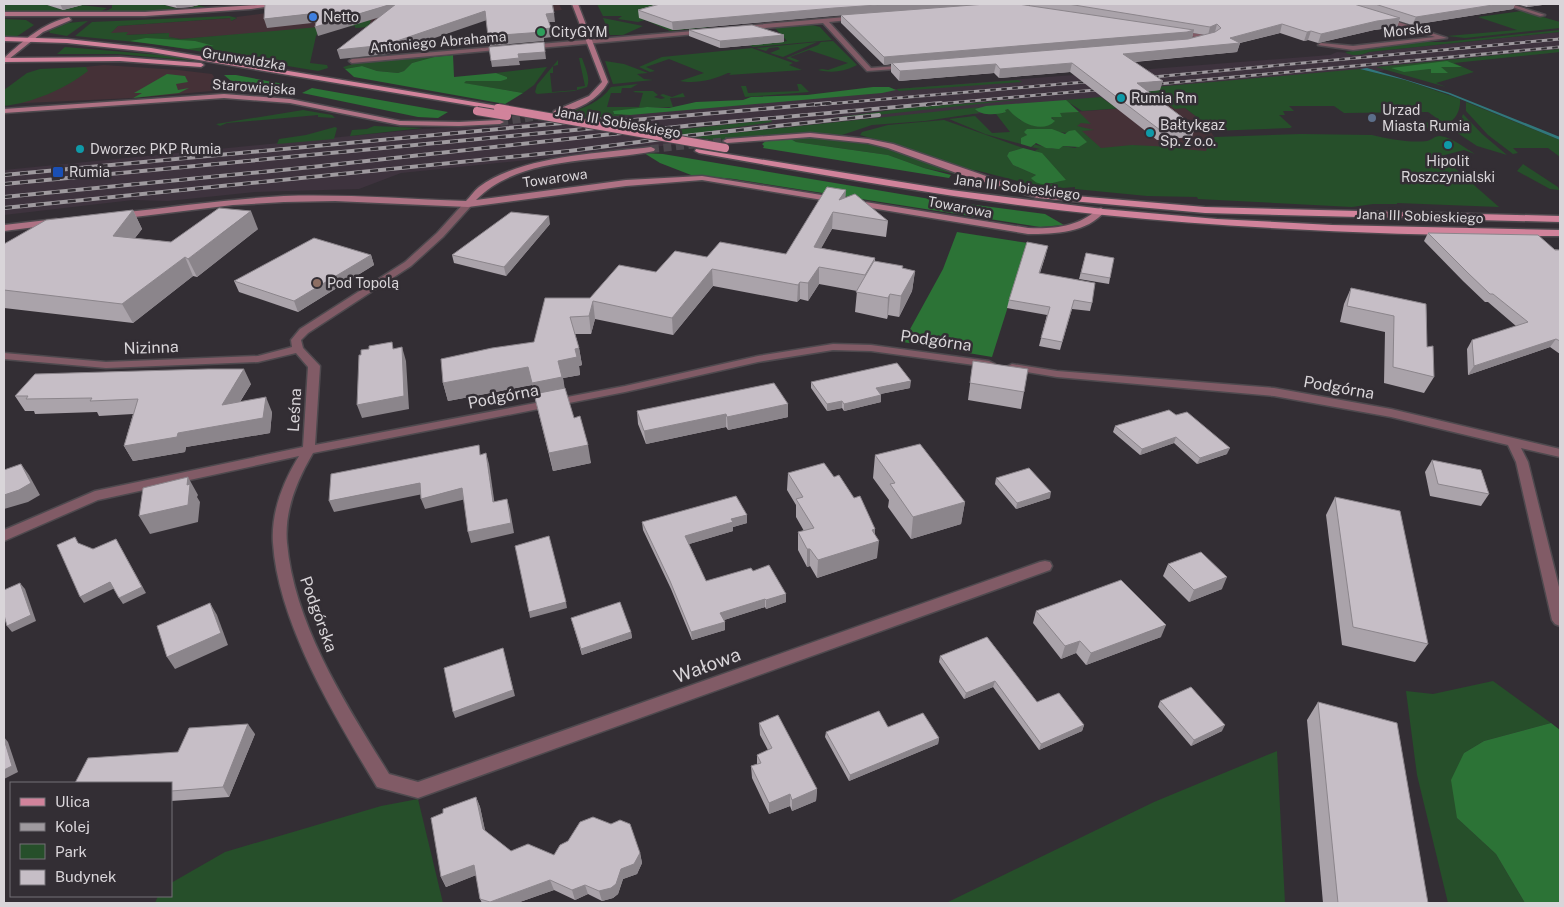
<svg xmlns="http://www.w3.org/2000/svg" width="1564" height="907" font-family="'Public Sans',sans-serif">
<style>
.commercial{fill:#453137}
.built{fill:#3e333e}
.green{fill:#264f2a}
.forest{fill:#2c7336}
.water{fill:#31787c}
.lines{fill:none;stroke-linecap:round;stroke-linejoin:round}
.secondary-tunnel{stroke:#4c474d;stroke-width:8;stroke-dasharray:8 4.5;stroke-linecap:butt}
.street-casing{stroke:#4e494e;stroke-width:3}
.secondary-casing{stroke:#4e494e;stroke-width:3}
.primary-casing{stroke:#4e494e;stroke-width:3}
.street{fill:#815b66;fill-rule:evenodd}
.secondary{fill:#ae7284;fill-rule:evenodd}
.primary{fill:#d1839b;fill-rule:evenodd}
.rail-far1-casing{stroke:#9f9a9f;stroke-width:3}
.rail-casing{stroke:#9f9a9f;stroke-width:4}
.rail-far1{stroke:#332e34;stroke-width:2;stroke-dasharray:5.5;stroke-linecap:butt}
.rail{stroke:#332e34;stroke-width:2.5;stroke-dasharray:8;stroke-linecap:butt}
.primary-bridge-casing{stroke:#4e494e;stroke-width:10;stroke-linecap:butt}
.primary-bridge{stroke:#d1839b;stroke-width:8}
.wall{fill:#aaa3aa;fill-rule:evenodd}
.shaded-wall{fill:#8b858b}
.building{fill:#c6bec6;stroke:#8b858b}
.shop-dot{fill:#3f7fe0;stroke:#332e34;stroke-width:2}
.leisure-dot{fill:#2e9e5b;stroke:#332e34;stroke-width:2}
.culture-dot{fill:#0f9aa8;stroke:#332e34;stroke-width:2}
.service-dot{fill:#5c6f8a;stroke:#332e34;stroke-width:2}
.transit-dot{fill:#1a4fb4;stroke:#332e34;stroke-width:2}
.education-dot{fill:#8d6e63;stroke:#332e34;stroke-width:2}
.labels{text-anchor:middle;stroke-width:5;stroke-linejoin:round;paint-order:stroke}
.far-poi-label{font-size:14px;fill:#d9d5d9;stroke:#332e34;text-anchor:start}
.far-street-label{font-size:14px;fill:#d9d5d9;stroke:#332e34}
.street-label{font-size:16px;fill:#d9d5d9;stroke:#332e34}
.near-street-label{font-size:19px;fill:#d9d5d9;stroke:#332e34}
</style>
<rect width="100%" height="100%" fill="#332e34"/>
<g class="commercial">
<polygon points="336,4 559,4 562,10 181,39 169,37 168,33 125,35 110,33 118,26 231,18 231,21 234,20 237,18 236,17"/>
<polygon points="104,65 178,70 212,74 223,90 133,98 4,104 4,93 55,70"/>
<polygon points="1180,104 1206,124 1224,153 1094,149 1059,113"/>
</g>
<polygon class="built" points="1560,32 1560,52 1391,68 1371,74 1100,109 1090,102 401,173 359,189 255,192 168,201 133,200 4,215 4,170 422,129 490,126 896,89 1330,55 1337,52 1364,54 1369,52"/>
<g class="green">
<polygon points="4,4 44,4 63,10 81,5 107,8 100,12 4,11"/>
<polygon points="112,4 161,4 182,10 198,5 206,7 178,11 106,11 112,8"/>
<polygon points="597,4 650,4 707,20 711,27 670,31 645,20 638,22 618,19 622,16 603,16"/>
<polygon points="374,7 369,27 355,28 355,26 320,29 316,36 310,63 327,65 328,68 318,71 155,44 75,36 92,22 229,16 237,18 231,21 230,18 118,26 111,33 128,32 126,35 169,33 169,37 181,39 319,27"/>
<polygon points="1522,11 1560,22 1560,28 1465,38 1447,36 1517,30 1478,17"/>
<polygon points="603,18 643,26 623,35 610,35"/>
<polygon points="4,19 26,20 34,25 16,37 4,37"/>
<polygon points="88,21 67,36 50,33 49,31 68,23"/>
<polygon points="812,25 820,27 832,40 753,47 749,45 738,32 740,31 750,45 787,41 775,28"/>
<path d="M 1560,30 L 1560,32 L 1369,52 C 1362,55 1352,57 1345,52 L 1420,42 L 1444,42 Z"/>
<path d="M 833,41 L 857,65 L 855,66 C 843,72 831,73 818,70 L 822,69 L 828,70 L 848,63 L 809,50 L 790,57 L 800,61 L 796,62 L 786,58 L 818,45 L 821,42 Z"/>
<polygon points="817,42 783,57 770,53 780,49 778,47 769,48 766,51 756,48"/>
<polygon points="65,47 173,56 210,62 117,54 57,54"/>
<path d="M 752,48 L 793,63 L 789,65 L 802,70 L 729,75 L 731,73 L 728,73 C 713,80 693,85 676,80 L 680,81 L 704,73 L 669,59 L 646,67 L 655,71 L 650,72 L 639,67 L 662,57 Z"/>
<polygon points="1560,49 1560,52 1454,63 1474,72 1436,83 1446,87 1376,67"/>
<polygon points="453,55 434,57 412,63 404,71 398,73 377,71 362,66 345,69 343,67 360,62"/>
<path d="M 579,58 L 582,58 C 585,67 591,79 587,87 L 574,91 L 537,94 L 535,92 L 537,85 L 558,60 L 558,65 L 553,66 L 553,73 L 550,73 L 552,92 L 577,90 L 577,87 L 585,86 Z"/>
<polygon points="605,61 624,64 648,73 637,74 644,79 653,80 613,84"/>
<path d="M 86,67 L 88,71 C 65,89 32,103 4,106 L 4,90 L 27,73 L 40,69 Z"/>
<polygon points="547,67 534,85 523,93 462,83 466,81 501,81 507,77 496,73"/>
<path d="M 1360,69 L 1405,80 L 1460,99 C 1462,125 1433,135 1415,123 L 1442,122 L 1428,112 L 1344,113 L 1334,106 L 1289,106 L 1294,111 L 1283,111 L 1285,115 L 1279,115 L 1292,127 L 1290,128 L 1211,131 L 1203,129 L 1196,125 L 1206,124 L 1185,108 L 1175,109 L 1170,105 L 1154,106 L 1142,94 L 1155,87 Z"/>
<polygon points="1018,80 1022,82 899,91 896,89"/>
<path d="M 638,84 L 631,88 L 622,88 L 621,93 L 611,93 L 607,107 L 639,107 L 643,93 L 633,92 L 635,91 L 653,91 L 658,95 L 654,97 L 661,99 L 665,98 L 660,95 L 663,94 L 672,97 L 683,93 L 685,97 L 670,98 L 673,107 L 647,107 L 613,112 L 614,114 L 630,115 L 588,118 L 567,114 C 583,108 601,102 611,87 Z"/>
<polygon points="797,84 801,84 809,92 745,97 741,86 746,86 748,93 799,91"/>
<polygon points="1101,97 1109,103 1143,101 1151,106 1082,111 1065,100 993,106"/>
<polygon points="1024,99 812,122 811,121 907,108"/>
<polygon points="1466,102 1560,140 1560,157 1548,148 1513,148 1518,153 1513,154 1488,135 1466,111"/>
<polygon points="980,107 977,108 976,110 979,113 925,121 872,125 842,135 794,133 713,140 695,137"/>
<path d="M 1008,109 L 1020,120 L 1038,127 L 1054,120 L 1051,117 L 1062,117 L 1059,113 L 1079,112 L 1091,124 L 1081,123 L 1077,126 L 1094,130 L 1082,131 L 1101,148 L 1132,145 L 1172,147 L 1175,145 L 1184,145 L 1182,149 L 1206,151 L 1211,139 L 1215,137 L 1301,134 L 1372,135 C 1389,139 1409,143 1427,141 C 1432,140 1434,136 1440,136 C 1453,138 1465,148 1475,154 L 1464,150 L 1441,156 L 1499,207 L 1397,203 L 1397,204 L 1373,204 L 1352,207 L 1198,199 L 1197,197 L 1147,196 L 1075,189 L 1075,187 L 1063,188 L 1026,183 L 975,170 L 972,172 L 915,151 L 860,135 L 862,132 L 888,125 L 944,120 L 1023,148 L 1009,152 L 1007,156 L 1013,165 L 1036,175 L 1032,178 L 1048,185 L 1060,181 L 1035,150 L 1040,149 L 1031,147 L 1034,146 L 1033,144 L 1053,149 L 1063,146 L 1075,148 L 1086,142 L 1067,133 L 1031,129 L 1027,129 L 1026,136 L 1021,144 L 985,134 L 949,119 L 975,116 L 992,133 L 1010,132 L 996,114 L 1004,113 L 1005,110 Z"/>
<polygon points="303,110 332,115 335,118 318,117 318,115 227,123 220,126 216,124"/>
<polygon points="1463,114 1482,134 1507,155 1477,146 1450,128 1461,120"/>
<polygon points="771,120 772,122 684,135 664,131"/>
<polygon points="374,126 423,128 350,136 352,130 367,129"/>
<polygon points="335,127 337,128 334,139 277,144 279,139 306,135"/>
<path d="M 789,138 C 829,137 869,141 907,155 C 925,162 942,170 961,175 L 924,168 L 888,155 L 796,142 Z"/>
<polygon points="1523,164 1558,187 1559,190 1550,189 1517,171"/>
<polygon points="1493,681 1551,723 1484,741 1464,753 1457,818 1496,854 1525,903 1448,903 1417,775 1406,691 1433,694"/>
<polygon points="1277,751 1285,903 946,903 1154,802"/>
<polygon points="418,799 443,903 155,903 158,896 171,896 171,883 225,852 381,806"/>
</g>
<g class="forest">
<polygon points="146,38 195,41 214,46 188,49 130,41"/>
<polygon points="453,55 454,77 496,73 507,77 507,79 501,81 466,81 464,83 523,93 505,104 354,77 345,69 362,66 377,71 398,73 404,71 412,63 434,57"/>
<polygon points="1447,61 1462,67 1441,67 1448,73 1431,73 1431,69 1429,69 1404,72 1391,68"/>
<polygon points="167,74 185,76 188,82 176,84 178,90 189,88 179,93 133,98 142,93 134,93"/>
<polygon points="224,75 236,75 289,85 278,90 231,81"/>
<polygon points="873,87 889,87 896,90 882,93 630,115 614,114 613,111 647,107 669,108 696,102 743,100 751,97 807,95"/>
<polygon points="312,88 448,112 438,118 418,117 302,93"/>
<path d="M 1066,100 L 1079,112 L 1060,113 L 1062,117 L 1052,117 L 1051,118 L 1055,121 C 1041,135 1018,121 1008,109 L 1005,110 L 1006,112 C 997,115 981,116 975,109 L 986,106 Z"/>
<polygon points="1027,129 1052,129 1065,134 1069,131 1075,130 1087,142 1079,147 1063,146 1059,149 1046,148 1036,143 1031,147 1021,144 1021,138 1027,135 1024,132"/>
<polygon points="789,138 796,142 888,155 924,168 951,175 949,178 763,148 764,146 762,144 767,140"/>
<path d="M 1023,148 L 1042,153 L 1066,180 C 1054,182 1040,189 1031,178 L 1036,175 L 1013,165 L 1007,156 L 1009,152 Z"/>
<polygon points="644,153 663,154 930,199 1045,214 1064,225 1040,227 734,179 691,175 660,163"/>
<polygon points="957,232 1028,243 992,357 903,342 943,269"/>
<polygon points="1551,723 1560,730 1560,903 1525,903 1496,854 1457,818 1451,780 1464,753 1484,741"/>
</g>
<polygon class="water" points="1367,68 1450,93 1560,137 1560,140 1448,94 1405,80 1360,69"/>
<g class="lines">
<g class="secondary-tunnel">
<polyline points="500,122 547,115"/>
<polyline points="651,149 727,141"/>
</g>
<g class="street-casing">
<g id="street">
<polygon points="1010,4 1030,4 1004,8 1001,6"/>
<polygon points="1503,4 1511,4 1545,15 1540,16"/>
<polygon points="857,16 859,19 829,22 871,68 908,65 910,66 910,68 867,71 823,23 743,30 740,28 743,26"/>
<polygon points="1383,17 1447,38 1353,50 1318,45 1321,43 1353,46 1435,37 1381,20"/>
<polygon points="705,30 707,33 528,49 525,47 528,45"/>
<polygon points="1176,30 1210,36 1213,38 1210,40 1174,33"/>
<polygon points="506,46 509,48 508,49 352,63 349,61 352,59"/>
<path d="M 468,201 L 471,202 L 471,206 L 443,237 L 411,266 L 308,333 L 301,340 L 303,348 L 320,366 L 315,445 L 625,386 L 758,356 L 833,344 L 871,345 L 989,361 L 995,364 L 989,367 L 871,351 L 833,350 L 758,362 L 625,392 L 313,453 C 297,480 284,511 287,543 C 294,625 347,706 389,774 L 418,782 L 1040,562 L 1045,561 L 1050,562 L 1052,566 L 1050,570 L 418,798 L 377,787 C 336,719 278,623 273,543 C 271,512 283,482 299,456 L 98,500 L 4,541 L 4,530 L 95,491 L 303,447 L 308,367 L 296,353 L 258,362 L 106,368 L 4,359 L 4,353 L 106,362 L 258,356 L 292,347 L 291,340 L 300,329 L 405,262 L 437,233 L 465,202 Z"/>
<polygon points="1012,364 1057,371 1274,388 1391,409 1560,449 1560,457 1521,448 1528,462 1560,591 1560,626 1555,624 1552,620 1516,462 1508,445 1391,417 1274,396 1057,377 1008,369 1006,367"/>
</g>
</g>
<g class="secondary-casing">
<g id="secondary">
<polygon points="272,4 289,4 251,9 145,16 4,16 4,12 145,12"/>
<path d="M 572,4 L 578,4 L 608,82 C 598,101 577,109 557,115 L 553,113 L 554,111 L 589,96 L 602,82 Z"/>
<path d="M 69,17 L 71,20 L 43,32 L 4,63 L 4,58 C 24,40 42,24 69,17 Z"/>
<polygon points="224,94 290,99 400,121 459,122 500,120 504,122 500,124 459,126 400,125 290,103 224,98 4,113 4,109"/>
<polygon points="810,133 868,139 893,144 1044,196 1037,198 962,175 888,148 868,143 810,137 727,143 723,141 727,139"/>
<path d="M 651,147 L 655,149 L 654,151 C 597,163 520,155 476,200 L 626,180 L 702,176 L 1028,228 C 1054,229 1078,227 1098,209 L 1101,208 L 1105,211 C 1087,233 1055,234 1028,234 L 702,180 L 626,186 L 468,207 L 335,201 L 284,202 L 233,205 L 118,219 L 114,216 L 118,213 C 173,207 228,199 284,196 C 345,194 405,199 466,201 C 470,197 474,191 479,187 C 520,156 601,153 651,147 Z"/>
<polygon points="56,219 59,220 59,224 4,231 4,225"/>
</g>
</g>
<g class="primary-casing">
<g id="primary">
<polygon points="4,37 67,39 151,48 498,106 502,108 498,110 151,52 67,43 4,41"/>
<polygon points="120,57 201,63 204,65 201,67 120,61 4,62 4,58"/>
<path d="M 696,149 L 951,190 L 1103,209 L 1217,219 L 1332,225 L 1560,230 L 1560,236 C 1408,236 1255,230 1104,215 C 968,201 833,177 699,153 L 695,151 Z"/>
<polygon points="1041,193 1205,207 1560,216 1560,222 1205,213 1038,198 1038,194"/>
</g>
</g>
<use href="#street" class="street"/>
<use href="#secondary" class="secondary"/>
<use href="#primary" class="primary"/>
<g class="rail-far1-casing">
<g id="rail-far1">
<polyline points="1142,78 1560,39"/>
<polyline points="1147,85 1560,47"/>
<polyline points="815,105 1097,81"/>
<polyline points="926,105 1107,89"/>
</g>
</g>
<g class="rail-casing">
<g id="rail">
<polyline points="599,123 830,103"/>
<polyline points="4,175 606,119"/>
<polyline points="4,184 606,127"/>
<polyline points="4,197 312,167 694,125 941,103"/>
<polyline points="4,208 569,151 693,135 879,115"/>
</g>
</g>
<use href="#rail-far1" class="rail-far1"/>
<use href="#rail" class="rail"/>
<g class="primary-bridge-casing">
<g id="primary-bridge">
<polyline points="498,108 725,148"/>
<polyline points="477,111 507,116"/>
</g>
</g>
<use href="#primary-bridge" class="primary-bridge"/>
</g>
<g class="wall">
<polygon points="44,4 86,4 63,10"/>
<polygon points="161,4 203,4 190,7 177,8"/>
<path d="M 658,4 L 1018,4 L 1030,6 L 1030,4 L 1515,4 L 1513,9 L 1412,25 L 1399,21 L 1397,27 L 1374,30 L 1318,43 L 1308,40 L 1304,41 L 1280,33 L 1240,43 L 1237,52 L 1135,62 L 1160,90 L 1148,91 L 1195,127 L 1192,137 L 1157,140 L 1070,72 L 999,78 L 994,73 L 899,81 L 891,72 L 891,64 L 884,65 L 841,23 L 841,15 L 673,30 L 639,18 L 638,10 ZM 1193,33 L 1205,35 L 1192,38 Z"/>
<polygon points="1516,4 1550,4 1527,7"/>
<polygon points="689,30 784,35 784,42 720,48 689,36"/>
<polygon points="845,198 888,221 886,237 832,229 821,248 875,258 875,261 915,271 912,291 899,317 888,315 887,319 855,312 857,291 819,284 808,301 800,299 797,302 713,286 673,335 595,319 591,334 575,334 579,348 582,365 579,366 580,375 563,378 564,388 574,418 591,463 553,471 538,411 532,385 448,401 443,383 534,342 590,298 656,272 707,257 786,254"/>
<polygon points="133,210 142,229 135,238 171,242 258,229 197,277 193,276 133,323 4,308 4,244"/>
<polygon points="550,224 506,276 454,263 452,255"/>
<polygon points="1428,233 1560,250 1560,354 1550,347 1468,375 1467,349 1472,340 1516,326 1488,302 1485,302 1463,281 1424,241"/>
<polygon points="1086,253 1110,278 1109,284 1079,279"/>
<polygon points="1046,254 1040,273 1092,303 1090,311 1072,309 1060,350 1039,346 1047,315 1007,308 1009,300"/>
<polygon points="371,255 374,265 298,312 239,292 234,281"/>
<polygon points="1351,288 1426,304 1427,347 1434,377 1424,393 1384,383 1385,332 1340,322 1344,304"/>
<polygon points="973,361 1024,392 1021,409 968,400"/>
<polygon points="811,382 910,388 880,394 881,395 881,402 844,411 842,408 827,411 811,388"/>
<polygon points="251,384 240,402 272,412 270,433 186,447 185,452 133,461 124,446 133,414 99,416 97,412 35,414 34,411 25,411 15,396"/>
<polygon points="705,398 788,404 788,417 728,430 726,427 646,444 638,424 637,411"/>
<polygon points="1169,410 1227,454 1197,464 1174,443 1140,455 1113,432 1115,426"/>
<polygon points="875,455 965,502 961,524 911,539 888,507 889,500 873,478"/>
<polygon points="1432,460 1489,494 1481,506 1430,496 1425,472"/>
<polygon points="788,473 834,477 875,529 875,535 877,558 817,578 810,566 807,567 798,550 798,532 804,531 796,517 796,505 787,490"/>
<polygon points="996,478 1050,498 1016,509 995,484"/>
<polygon points="1335,497 1428,644 1415,662 1342,645 1326,515"/>
<polygon points="642,522 747,523 733,527 733,531 689,544 706,581 753,571 786,602 766,609 765,607 724,620 725,622 725,630 692,640 671,589 643,530"/>
<polygon points="1168,564 1222,589 1189,602 1163,576"/>
<polygon points="1036,611 1161,637 1086,665 1076,653 1061,659 1033,623"/>
<polygon points="571,618 631,632 632,638 582,655"/>
<polygon points="987,637 1037,702 1084,725 1082,731 1039,750 993,687 964,699 939,662 940,656"/>
<polygon points="1160,701 1222,731 1191,746 1158,707"/>
<polygon points="1318,702 1428,903 1323,903 1307,720"/>
<polygon points="759,723 817,789 816,801 792,811 790,806 769,814 752,778 751,766 757,764 757,755 768,750 760,735"/>
<polygon points="888,727 939,738 938,744 849,781 825,737 826,732"/>
<polygon points="255,734 229,797 171,801 171,783 178,752"/>
<polygon points="476,797 480,807 485,831 511,851 554,855 640,853 642,863 637,874 623,879 618,894 613,898 602,901 588,894 575,900 554,890 517,903 482,903 480,899 476,875 446,887 441,877 443,813"/>
</g>
<g class="shaded-wall">
<polygon points="60,4 86,4 63,10"/>
<polygon points="175,4 203,4 190,7 177,8"/>
<polygon points="392,4 398,4 400,11 318,36 315,27"/>
<polygon points="553,4 555,22 547,22 546,14"/>
<polygon points="892,4 1007,4 834,16 673,30 672,22 834,8"/>
<polygon points="1499,4 1515,4 1513,9 1412,25 1416,17"/>
<polygon points="1528,4 1550,4 1527,7"/>
<polygon points="485,11 487,20 388,54 340,59 337,50"/>
<polygon points="318,13 321,22 267,28 264,19"/>
<polygon points="1400,18 1397,27 1374,30 1318,43 1321,34 1377,21"/>
<polygon points="1217,24 1215,32 1208,35 1210,27"/>
<polygon points="1282,24 1280,33 1239,43 1240,43 1237,52 1121,63 1123,54 1230,38"/>
<polygon points="551,28 552,37 544,38 544,41 490,46 488,36"/>
<polygon points="1194,30 1192,38 1185,40 892,63 891,64 884,65 884,57"/>
<polygon points="1311,31 1308,40 1304,41 1307,32"/>
<polygon points="784,35 784,42 720,48 720,41"/>
<polygon points="544,42 546,59 519,61 520,65 492,67 491,61 518,54"/>
<polygon points="1072,63 1070,72 999,78 1000,69"/>
<polygon points="996,64 994,73 899,81 900,71"/>
<polygon points="1163,81 1160,90 1135,93 1137,83"/>
<polygon points="846,190 845,205 839,200"/>
<polygon points="133,210 142,229 122,254 113,236"/>
<polygon points="251,211 258,229 197,277 188,259"/>
<polygon points="833,212 832,229 813,263 814,247"/>
<polygon points="549,216 550,224 506,276 504,267"/>
<polygon points="1048,246 1046,254 1037,281 1039,273"/>
<polygon points="371,255 374,265 298,312 294,301"/>
<polygon points="185,257 193,276 133,323 122,304"/>
<polygon points="819,267 819,284 808,301 808,283"/>
<polygon points="712,269 713,286 673,335 672,318"/>
<polygon points="915,271 912,291 899,317 901,296"/>
<polygon points="800,282 800,299 797,302 798,285"/>
<polygon points="890,294 888,315 887,319 888,298"/>
<polygon points="593,301 595,319 591,334 589,316"/>
<polygon points="1556,339 1550,347 1468,375 1474,366"/>
<polygon points="402,347 406,361 409,409 362,418 357,405"/>
<polygon points="579,348 582,365 579,366 580,375 563,378 566,395 536,401 532,385 448,401 443,383 558,361 575,349"/>
<polygon points="244,369 251,384 229,419 222,405"/>
<polygon points="911,381 910,388 876,395 876,388"/>
<polygon points="881,395 881,402 844,411 844,404"/>
<polygon points="266,397 272,412 270,433 186,447 185,452 133,461 124,446 178,433"/>
<polygon points="842,401 842,408 827,411 827,404"/>
<polygon points="788,404 788,417 728,430 727,417"/>
<polygon points="726,414 726,427 646,444 644,431"/>
<polygon points="1176,437 1174,443 1140,455 1142,449"/>
<polygon points="588,445 591,463 553,471 549,453"/>
<polygon points="1230,448 1227,454 1197,464 1200,458"/>
<polygon points="486,453 489,464 496,513 493,502"/>
<polygon points="21,464 29,475 40,495 28,502 4,509 4,495"/>
<polygon points="188,477 198,495 197,497 200,502 198,522 150,534 139,516 187,485"/>
<polygon points="420,483 423,494 334,512 329,501"/>
<polygon points="462,488 466,499 425,509 421,499"/>
<polygon points="1051,492 1050,498 1016,509 1017,503"/>
<polygon points="507,499 510,510 514,533 471,543 468,532"/>
<polygon points="965,502 961,524 911,539 913,517"/>
<polygon points="747,515 747,523 733,527 733,531 686,545 685,536 731,519"/>
<polygon points="875,529 874,542 879,541 877,558 817,578 818,560 872,530"/>
<polygon points="116,539 146,593 123,604 119,598"/>
<polygon points="807,549 810,549 810,566 807,567"/>
<polygon points="1227,577 1222,589 1189,602 1194,590"/>
<polygon points="110,582 115,588 84,603 80,597"/>
<polygon points="20,583 25,589 36,621 12,632 7,626"/>
<polygon points="786,594 786,602 766,609 766,600"/>
<polygon points="765,599 765,607 721,621 720,613"/>
<polygon points="566,602 567,608 530,618 529,612"/>
<polygon points="210,603 217,615 228,645 175,669 167,657"/>
<polygon points="725,622 725,630 692,640 691,632"/>
<polygon points="1166,625 1161,637 1086,665 1091,653"/>
<polygon points="631,632 632,638 582,655 581,649"/>
<polygon points="1080,641 1076,653 1061,659 1065,646"/>
<polygon points="503,648 515,696 455,718 453,712"/>
<polygon points="995,681 993,687 964,699 966,693"/>
<polygon points="248,724 255,734 229,797 223,787"/>
<polygon points="1084,725 1082,731 1039,750 1041,744"/>
<polygon points="1225,725 1222,731 1191,746 1194,740"/>
<polygon points="4,737 8,742 18,772 4,779"/>
<polygon points="939,738 938,744 849,781 850,775"/>
<polygon points="817,789 816,801 792,811 792,800"/>
<polygon points="790,794 790,806 769,814 769,803"/>
<polygon points="476,797 480,807 487,839 483,829"/>
<polygon points="640,853 642,863 637,874 623,879 618,894 613,898 602,901 599,891 621,869"/>
<polygon points="474,865 479,874 446,887 441,877"/>
<polygon points="550,880 554,890 517,903 490,903 490,902"/>
<polygon points="585,885 588,894 575,900 572,890"/>
</g>
<g class="building">
<polygon points="265,4 392,4 315,27 318,13 264,19"/>
<polygon points="396,4 552,4 554,13 546,14 551,28 542,29 543,32 488,36 485,11 385,45 337,50"/>
<polygon points="660,4 892,4 834,8 672,22 638,10"/>
<polygon points="986,4 1018,4 1194,30 1187,32 884,57 841,15"/>
<polygon points="1068,4 1354,4 1400,18 1377,21 1321,34 1311,31 1307,32 1282,24 1230,38 1240,43 1123,54 1163,81 1137,83 1195,127 1160,130 1072,63 1000,69 996,64 900,71 892,63 1188,39 1215,32 1221,28 1217,24 1210,27"/>
<polygon points="1375,4 1499,4 1416,17"/>
<polygon points="752,25 784,35 720,41 689,30"/>
<polygon points="544,42 545,52 518,54 519,58 491,61 489,47"/>
<polygon points="827,187 846,190 839,200 855,194 888,221 833,212 814,247 875,258 865,275 819,267 808,283 800,282 798,285 712,269 672,318 593,301 589,316 570,317 579,348 575,349 577,357 558,361 562,377 532,383 528,367 443,383 441,359 492,348 534,342 545,298 590,298 619,265 656,272 675,251 707,257 720,242 786,254"/>
<polygon points="219,208 251,211 188,259 185,257 122,304 4,290 4,244 46,220 133,210 113,236 171,242"/>
<polygon points="511,212 549,216 504,267 452,255"/>
<polygon points="1428,233 1538,235 1555,250 1560,250 1560,341 1556,339 1474,366 1472,340 1528,322 1493,294 1490,294 1468,273"/>
<polygon points="314,238 371,255 294,301 234,281"/>
<polygon points="1027,242 1048,246 1039,273 1095,283 1092,303 1074,300 1062,342 1041,338 1050,307 1009,300"/>
<polygon points="1086,253 1114,258 1110,278 1081,273"/>
<polygon points="874,261 903,266 902,268 915,271 901,296 890,294 888,298 856,292"/>
<polygon points="1351,288 1426,304 1427,347 1433,346 1434,377 1393,367 1394,316 1347,306"/>
<polygon points="392,342 393,349 402,347 404,396 357,405 359,355 361,355 361,350 369,349 369,346"/>
<polygon points="973,361 1028,369 1024,392 970,383"/>
<polygon points="897,363 911,381 876,388 881,395 844,404 842,401 827,404 811,382"/>
<polygon points="208,369 244,369 222,405 266,397 263,418 178,433 177,437 124,446 138,399 90,401 92,398 26,399 28,396 15,396 35,374"/>
<polygon points="774,383 788,404 727,417 726,414 644,431 637,411"/>
<polygon points="565,388 574,418 580,416 588,445 549,453 534,394"/>
<polygon points="1169,410 1176,415 1187,412 1230,448 1200,458 1176,437 1142,449 1115,426"/>
<polygon points="920,444 965,502 913,517 890,484 895,483 875,455"/>
<polygon points="479,445 480,455 486,453 493,502 507,499 511,523 468,532 462,488 421,499 420,483 329,501 331,474"/>
<polygon points="1432,460 1481,470 1489,494 1438,484"/>
<polygon points="824,463 834,477 839,475 854,498 860,496 875,529 872,530 879,541 818,560 810,549 807,549 798,532 814,528 796,499 803,497 788,473"/>
<polygon points="21,464 31,483 19,490 4,495 4,470"/>
<polygon points="1029,468 1051,492 1017,503 996,478"/>
<polygon points="188,477 187,485 190,484 188,505 139,516 143,488"/>
<polygon points="736,496 747,515 731,519 733,522 685,536 706,581 751,568 753,571 769,565 786,594 766,600 765,599 720,613 725,622 691,632 670,581 642,522"/>
<polygon points="1335,497 1400,511 1428,644 1353,627"/>
<polygon points="549,536 566,602 529,612 515,546"/>
<polygon points="75,537 78,543 93,549 116,539 142,587 119,598 110,582 80,597 57,545"/>
<polygon points="1201,552 1227,577 1194,590 1168,564"/>
<polygon points="1121,580 1166,625 1091,653 1080,641 1065,646 1036,611"/>
<polygon points="20,583 31,615 7,626 4,615 4,590"/>
<polygon points="620,602 631,632 581,649 571,618"/>
<polygon points="210,603 221,633 167,657 157,626"/>
<polygon points="987,637 1037,702 1059,693 1084,725 1041,744 995,681 966,693 940,656"/>
<polygon points="503,648 513,690 453,712 444,668"/>
<polygon points="1191,687 1225,725 1194,740 1160,701"/>
<polygon points="1318,702 1397,723 1428,903 1338,903"/>
<polygon points="879,711 888,727 923,713 939,738 850,775 826,732"/>
<polygon points="778,715 817,789 792,800 790,794 769,803 751,766 761,763 757,755 772,748 759,723"/>
<polygon points="248,724 223,787 171,791 171,783 75,783 88,758 178,752 189,728"/>
<polygon points="4,739 12,766 4,770"/>
<polygon points="476,797 483,829 511,851 528,844 554,855 560,845 568,841 580,822 593,817 611,824 620,820 630,824 640,853 634,864 621,869 616,884 611,888 599,891 585,885 572,890 550,880 490,902 480,899 474,865 441,877 431,818 443,813 443,809"/>
</g>
<circle class="shop-dot" cx="313" cy="17" r="5"/>
<circle class="leisure-dot" cx="541" cy="32" r="5"/>
<g class="culture-dot">
<circle cx="1121" cy="98" r="5"/>
<circle cx="1150" cy="133" r="5"/>
<circle cx="1448" cy="145" r="5"/>
<circle cx="80" cy="149" r="5"/>
</g>
<circle class="service-dot" cx="1372" cy="118" r="5"/>
<rect class="transit-dot" x="52" y="166" width="12" height="12" rx="2.5"/>
<circle class="education-dot" cx="317" cy="283" r="5"/>
<g class="labels">
<g class="far-poi-label">
<text x="323" y="22">Netto</text>
<text x="551" y="37">CityGYM</text>
<text x="1131" y="103">Rumia Rm</text>
<text x="1382" y="115">Urzad<tspan x="1382" dy="16">Miasta Rumia</tspan></text>
<text x="1160" y="130">Bałtykgaz<tspan x="1160" dy="16">Sp. z o.o.</tspan></text>
<text x="90" y="154">Dworzec PKP Rumia</text>
<text x="1448" y="166" text-anchor="middle">Hipolit<tspan x="1448" dy="16">Roszczynialski</tspan></text>
<text x="69" y="177">Rumia</text>
<text x="327" y="288">Pod Topolą</text>
</g>
<g class="far-street-label">
<text transform="translate(1407 30) rotate(-6)" y="5">Morska</text>
<text transform="translate(438 42) rotate(-5)" y="5">Antoniego Abrahama</text>
<text transform="translate(244 59) rotate(9)" y="5">Grunwaldzka</text>
<text transform="translate(254 87) rotate(4)" y="5">Starowiejska</text>
<text transform="translate(618 122) rotate(10)" y="5">Jana III Sobieskiego</text>
<text transform="translate(555 178) rotate(-8)" y="5">Towarowa</text>
<text transform="translate(1017 187) rotate(7)" y="5">Jana III Sobieskiego</text>
<text transform="translate(960 207) rotate(11)" y="5">Towarowa</text>
<text transform="translate(1420 216) rotate(2)" y="5">Jana III Sobieskiego</text>
</g>
<g class="street-label">
<text transform="translate(936 340) rotate(8)" y="6">Podgórna</text>
<text transform="translate(151 347) rotate(-2)" y="6">Nizinna</text>
<text transform="translate(1339 387) rotate(10)" y="6">Podgórna</text>
<text transform="translate(503 396) rotate(-11)" y="6">Podgórna</text>
<text transform="translate(294 410) rotate(-87)" y="6">Leśna</text>
<text transform="translate(319 614) rotate(70)" y="6">Podgórska</text>
</g>
<g class="near-street-label">
<text transform="translate(707 665) rotate(-20)" y="7">Wałowa</text>
</g>
</g>
<rect width="1564" height="907" fill="none" stroke="#d9d5d9" stroke-width="10"/>
<rect x="10" y="782" width="162" height="115" fill="#332e34" stroke="#757176"/>
<rect x="20" y="798" width="25" height="8" fill="#d1839b" stroke="#757176"/>
<text x="55" y="807" font-size="15" fill="#d9d5d9">Ulica</text>
<rect x="20" y="823" width="25" height="8" fill="#9f9a9f" stroke="#757176"/>
<text x="55" y="832" font-size="15" fill="#d9d5d9">Kolej</text>
<rect x="20" y="844" width="25" height="15" fill="#264f2a" stroke="#757176"/>
<text x="55" y="857" font-size="15" fill="#d9d5d9">Park</text>
<rect x="20" y="870" width="25" height="15" fill="#c6bec6" stroke="#757176"/>
<text x="55" y="882" font-size="15" fill="#d9d5d9">Budynek</text>
</svg>
